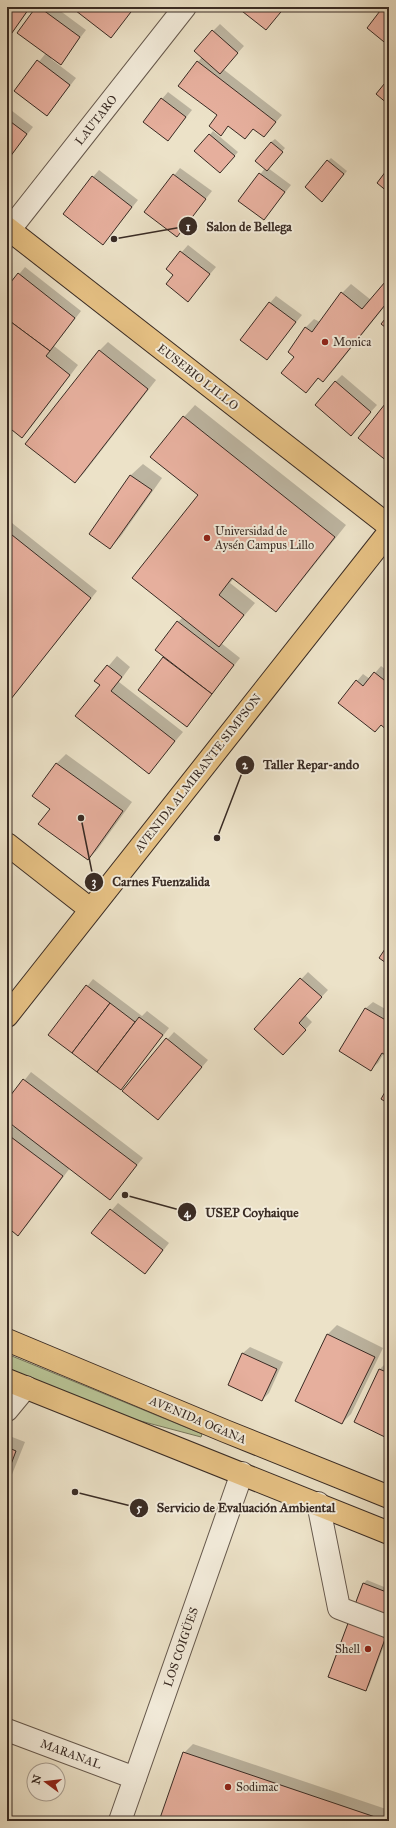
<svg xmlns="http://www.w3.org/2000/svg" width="396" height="1828" font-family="'IM FELL Great Primer',serif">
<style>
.green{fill:#b8c395;stroke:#78775c}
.shadow{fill:#0003}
.building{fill:#e6af9d;stroke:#392b24}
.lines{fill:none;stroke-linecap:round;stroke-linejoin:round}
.minor-casing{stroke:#66594d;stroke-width:24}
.major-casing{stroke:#392b24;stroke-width:24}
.minor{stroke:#f3ecdb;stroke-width:22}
.major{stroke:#e6c184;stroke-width:22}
.poi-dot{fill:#8f2418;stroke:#f3ecdb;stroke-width:1.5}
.labels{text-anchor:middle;stroke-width:4;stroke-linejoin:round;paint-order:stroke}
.street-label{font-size:12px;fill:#392b24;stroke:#f3ecdb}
.poi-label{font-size:12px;fill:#392b24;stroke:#f3ecdb;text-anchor:start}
.leader{fill:none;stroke:#392b24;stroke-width:1.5}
.callout-dot{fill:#392b24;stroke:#f3ecdb;stroke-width:1.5}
.mark-label{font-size:12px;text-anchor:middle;font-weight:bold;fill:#fff}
.callout-label{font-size:13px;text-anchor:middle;font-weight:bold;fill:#392b24;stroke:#f3ecdb;stroke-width:4;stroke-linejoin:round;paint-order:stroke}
</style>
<rect width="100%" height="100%" fill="#ece2c8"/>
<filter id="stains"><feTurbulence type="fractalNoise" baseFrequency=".005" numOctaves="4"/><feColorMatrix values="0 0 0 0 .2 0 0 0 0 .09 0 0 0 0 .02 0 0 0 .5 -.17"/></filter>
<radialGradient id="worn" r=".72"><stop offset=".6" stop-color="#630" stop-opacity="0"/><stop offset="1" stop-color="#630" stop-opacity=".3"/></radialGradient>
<polygon class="green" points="7,1354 202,1434 201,1437 133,1419 7,1372"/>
<g class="shadow">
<polygon points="7,7 31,7 7,39"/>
<polygon points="37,7 55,7 86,30 61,63 52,57 51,59 76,78 47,115 15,91 46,53"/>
<polygon points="72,7 135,7 110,37"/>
<polygon points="220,24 244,46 223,69 282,115 264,136 254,128 245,138 229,125 221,134 219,115 179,85 202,57 213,31"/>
<polygon points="168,92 192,110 168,140 162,99"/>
<polygon points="7,107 33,127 7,160"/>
<polygon points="213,131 238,152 224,168 196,151"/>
<polygon points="275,139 285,148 268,168 291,185 264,219 240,201 265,168 271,142"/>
<polygon points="331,158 347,171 326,197 328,161"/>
<polygon points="180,168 212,191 177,235 146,211"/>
<polygon points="99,170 138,200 103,244 93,177"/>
<polygon points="188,245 216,267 188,300 175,275 167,269"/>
<polygon points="25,267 81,311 54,346 78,365 31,427 22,436 7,425 7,289"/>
<polygon points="389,280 389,301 332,372 323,381 319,378 306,391 296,357 305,328 314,319 320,322 342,293 351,284 371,300"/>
<polygon points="276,296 302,315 267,358 270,303"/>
<polygon points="108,342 156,380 84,473 75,482 99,351"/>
<polygon points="342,375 377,405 351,434 335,382"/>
<polygon points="195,405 346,525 287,599 275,611 234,578 230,583 255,603 221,643 240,658 187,726 140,690 165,657 178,622 183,617 199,495 184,417"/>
<polygon points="143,464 162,478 121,536 110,548 90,534 131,475"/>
<polygon points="7,519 97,591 7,704"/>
<polygon points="117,656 130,667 119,682 183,732 149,772 101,685 96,681"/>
<polygon points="381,666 389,672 388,729 382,724 357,681 363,674 370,679"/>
<polygon points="66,754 132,802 97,850 88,859 51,808 34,795 57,763"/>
<polygon points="308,972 328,990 305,1015 312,1022 290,1047 255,1029"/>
<polygon points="93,979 142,1016 147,1011 169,1028 121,1089 50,1034"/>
<polygon points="373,1002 389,1011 389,1056 384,1053 378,1063 371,1069 340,1051 366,1008"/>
<polygon points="174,1032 208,1060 164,1112 123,1090"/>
<polygon points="31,1072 143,1158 110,1198 70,1168 27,1225 18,1234 7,1226 7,1133 14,1126 7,1120 7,1102"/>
<polygon points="118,1203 169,1243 151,1266 93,1232"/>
<polygon points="337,1325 383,1348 351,1414 342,1423 328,1334"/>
<polygon points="250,1347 283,1362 269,1393 262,1400 229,1385 243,1353"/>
<polygon points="386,1363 389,1364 389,1437 380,1369"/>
<polygon points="7,1435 25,1442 7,1487"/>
<polygon points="367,1580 389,1589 389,1632 369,1686 365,1689 363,1584"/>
<polygon points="193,1744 389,1810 389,1821 160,1821 184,1753"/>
</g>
<g class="building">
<polygon points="7,7 24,7 28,10 7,40"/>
<polygon points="36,7 39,7 80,37 61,65 17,33"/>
<polygon points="71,7 132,7 134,8 111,38"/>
<polygon points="239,7 285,7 266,30 238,8"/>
<polygon points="383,7 389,7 389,46 367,28"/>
<polygon points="212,30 238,53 220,74 194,51"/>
<polygon points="37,60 70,85 47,116 14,91"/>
<polygon points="197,61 276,122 264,137 253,129 245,139 228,126 221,136 209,126 217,115 178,86"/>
<polygon points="389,78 389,105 376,94"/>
<polygon points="161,98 186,117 168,141 143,122"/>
<polygon points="7,119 27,134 7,161"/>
<polygon points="209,134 235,156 220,173 194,151"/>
<polygon points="271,142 283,152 267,171 255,161"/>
<polygon points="327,160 344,174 322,202 305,187"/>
<polygon points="389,167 389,193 377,183"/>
<polygon points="259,173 285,192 264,220 238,201"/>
<polygon points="173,174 206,199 177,237 144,212"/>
<polygon points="92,176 132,207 103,245 63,214"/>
<polygon points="180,251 210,274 188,302 166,284 173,275 166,269"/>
<polygon points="18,273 75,318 50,351 7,319 7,287"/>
<polygon points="385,282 389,285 389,300 323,382 318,378 306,393 281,373 294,357 288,352 305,327 312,332 341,292 362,309"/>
<polygon points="269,302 296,322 267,360 240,340"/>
<polygon points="389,314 389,330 381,324"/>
<polygon points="7,319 50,351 46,356 70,375 22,438 7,426"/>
<polygon points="99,350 148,389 75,483 25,444"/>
<polygon points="335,381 371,412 351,436 315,405"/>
<polygon points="389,399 389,461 388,462 358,438"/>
<polygon points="183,416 335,537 276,612 232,578 219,595 244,615 219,647 132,578 198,495 150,457"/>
<polygon points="130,475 152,490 110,549 89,534"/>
<polygon points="7,531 91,598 7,704"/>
<polygon points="177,621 234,665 212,694 155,650"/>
<polygon points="163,657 212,694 187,727 138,690"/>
<polygon points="107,665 122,677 111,691 175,741 149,774 75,716 100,685 94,681"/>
<polygon points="374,672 389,684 388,731 381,725 375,732 338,703 356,680 363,686"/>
<polygon points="56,763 123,811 88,860 38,824 50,809 32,796"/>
<polygon points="389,943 389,965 379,958"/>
<polygon points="300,978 322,997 299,1023 306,1030 283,1055 254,1029"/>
<polygon points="86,985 110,1003 72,1053 48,1035"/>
<polygon points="110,1003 135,1022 97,1072 72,1053"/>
<polygon points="365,1008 389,1022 389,1057 382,1053 371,1071 339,1051"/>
<polygon points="139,1017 163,1035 121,1090 97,1072"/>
<polygon points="166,1038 202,1067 158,1120 122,1091"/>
<polygon points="23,1079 137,1165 110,1200 7,1121 7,1100"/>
<polygon points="389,1085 389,1104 381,1099"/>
<polygon points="7,1134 63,1176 18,1236 7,1227"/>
<polygon points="110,1209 163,1250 145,1274 91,1233"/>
<polygon points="327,1334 375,1357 342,1424 295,1401"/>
<polygon points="242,1353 277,1369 262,1401 228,1385"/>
<polygon points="379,1369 389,1373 389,1439 354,1422"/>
<polygon points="7,1447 16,1451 7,1475"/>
<polygon points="363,1583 389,1593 389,1628 366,1691 328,1677"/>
<polygon points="183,1752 387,1821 159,1821"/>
</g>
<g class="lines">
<g class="minor-casing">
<g id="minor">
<polyline points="7,233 185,7"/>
<polyline points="7,1410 26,1387"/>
<polyline points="318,1503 339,1608 389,1627"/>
<polyline points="7,1730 135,1778"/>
<polyline points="120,1821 242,1473"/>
</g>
</g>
<g class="major-casing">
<g id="major">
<polyline points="7,228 389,526"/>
<polyline points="7,844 90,909"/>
<polyline points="7,1016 389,532"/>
<polyline points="7,1340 225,1431 389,1497"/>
<polyline points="7,1380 389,1533"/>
</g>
</g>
<use href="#minor" class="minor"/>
<use href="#major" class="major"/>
</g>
<g class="poi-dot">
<circle cx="325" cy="342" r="4"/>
<circle cx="207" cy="538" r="4"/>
<circle cx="368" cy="1649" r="4"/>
<circle cx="228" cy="1787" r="4"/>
</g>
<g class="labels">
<g class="street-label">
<text transform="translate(96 120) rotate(-52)" y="4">LAUTARO</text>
<text transform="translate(198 377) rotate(38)" y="4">EUSEBIO LILLO</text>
<text transform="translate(198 773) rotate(-52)" y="4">AVENIDA ALMIRANTE SIMPSON</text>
<text transform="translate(198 1420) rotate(23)" y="4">AVENIDA OGANA</text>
<text transform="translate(181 1647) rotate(-71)" y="4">LOS COIGÜES</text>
<text transform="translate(71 1754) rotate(20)" y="4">MARANAL</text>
</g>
<g class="poi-label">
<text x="333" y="346">Monica</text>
<text x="215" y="535">Universidad de<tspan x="215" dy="14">Aysén Campus Lillo</tspan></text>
<text x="360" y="1653" text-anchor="end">Shell</text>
<text x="236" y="1791">Sodimac</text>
</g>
</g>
<path class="leader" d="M114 239L188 226M217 838L245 765M81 818L94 882M125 1195L187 1212M75 1492L139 1508"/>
<g class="callout-dot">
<circle cx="114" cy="239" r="4"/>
<circle cx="217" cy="838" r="4"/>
<circle cx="81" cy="818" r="4"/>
<circle cx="125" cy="1195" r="4"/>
<circle cx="75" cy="1492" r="4"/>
<circle cx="188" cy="226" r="10"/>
<circle cx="245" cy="765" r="10"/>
<circle cx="94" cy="882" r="10"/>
<circle cx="187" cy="1212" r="10"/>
<circle cx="139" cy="1508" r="10"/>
</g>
<g class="mark-label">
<text x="188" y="231">1</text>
<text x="245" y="769">2</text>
<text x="94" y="886">3</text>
<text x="187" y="1217">4</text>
<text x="139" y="1512">5</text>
</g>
<g class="callout-label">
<text x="249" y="231">Salon de Bellega</text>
<text x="311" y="769">Taller Repar-ando</text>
<text x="161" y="886">Carnes Fuenzalida</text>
<text x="252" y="1217">USEP Coyhaique</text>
<text x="246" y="1512">Servicio de Evaluación Ambiental</text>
</g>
<rect width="396" height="1828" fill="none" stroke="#ece2c8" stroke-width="24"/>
<rect x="8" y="8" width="380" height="1812" fill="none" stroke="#392b24" stroke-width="2"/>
<rect x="12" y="12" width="372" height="1804" fill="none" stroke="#392b24"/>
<g transform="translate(46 1782) rotate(285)"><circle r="19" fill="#f3ecdb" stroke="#a99f92"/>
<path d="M0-3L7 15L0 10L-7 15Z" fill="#8f2418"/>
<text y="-6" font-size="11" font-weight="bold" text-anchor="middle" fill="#392b24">N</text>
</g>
<rect width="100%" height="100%" filter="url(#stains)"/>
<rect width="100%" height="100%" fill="url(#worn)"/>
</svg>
